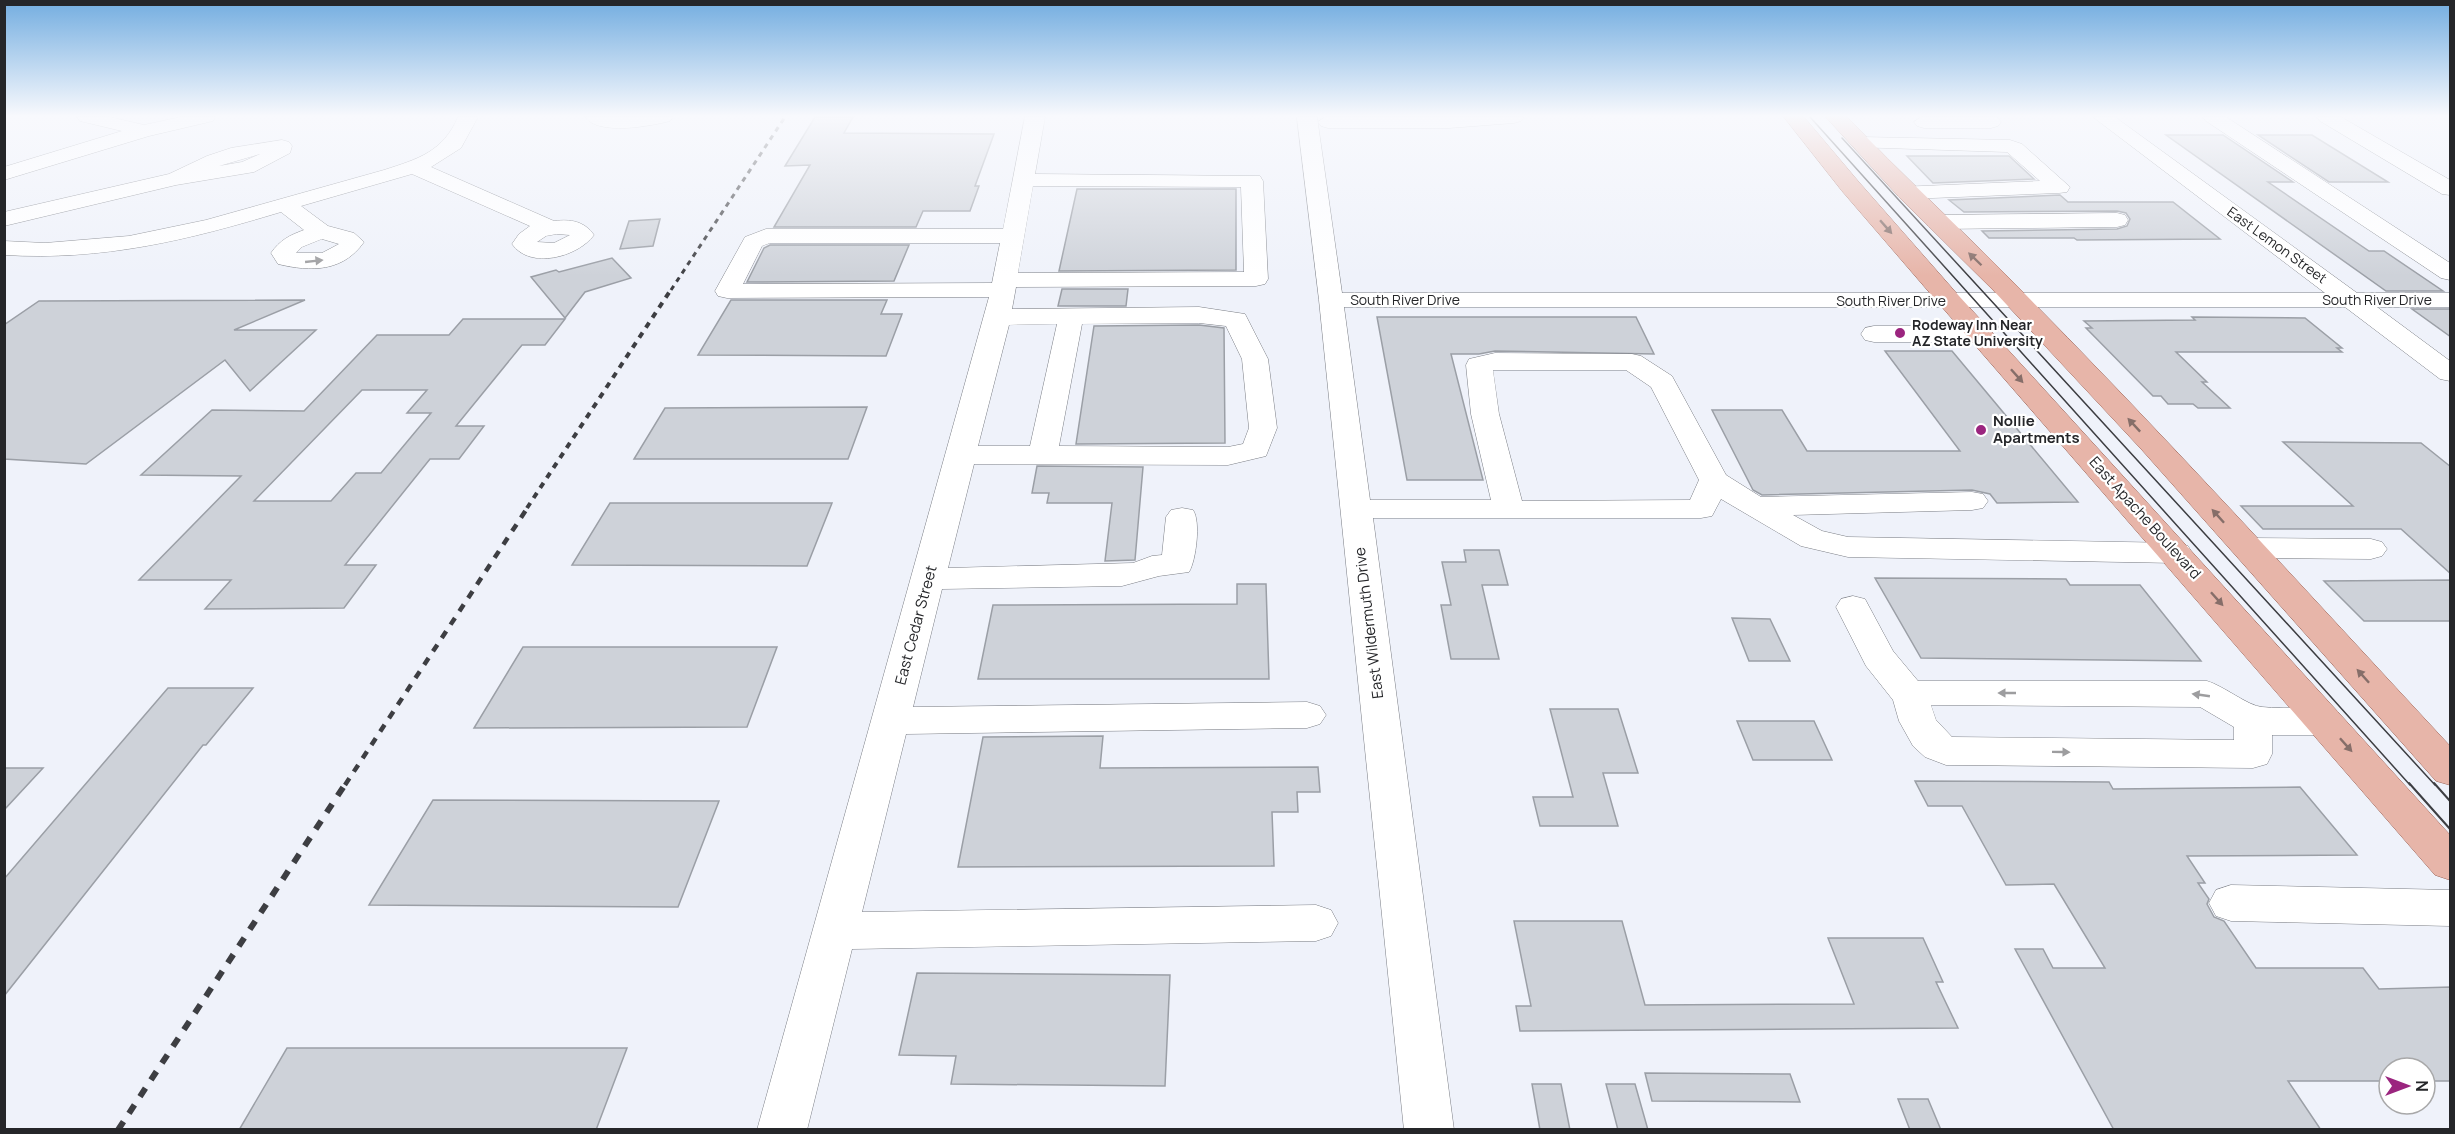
<svg xmlns="http://www.w3.org/2000/svg" width="2455" height="1134" font-family="Manrope,sans-serif">
<style>
.building{fill:#ced2d9;stroke:#9b9fa6;stroke-width:1.5;fill-rule:evenodd}
.lines{fill:none;stroke-linecap:round;stroke-linejoin:round}
.minor-casing{stroke:#7b7e85;stroke-width:1}
.major-casing{stroke:#996356;stroke-width:1}
.minor{fill:#fff;fill-rule:evenodd}
.major{fill:#e7b5a9;fill-rule:evenodd}
.tram-far1{stroke:#3d3e42;stroke-width:1.5}
.tram{stroke:#3d3e42;stroke-width:2}
.rail-far3{stroke:#3d3e42;stroke-width:3;stroke-dasharray:5 5;stroke-linecap:butt}
.rail-far2{stroke:#3d3e42;stroke-width:4;stroke-dasharray:6 6;stroke-linecap:butt}
.rail-far1{stroke:#3d3e42;stroke-width:4.5;stroke-dasharray:8 8;stroke-linecap:butt}
.rail{stroke:#3d3e42;stroke-width:6;stroke-dasharray:10 10;stroke-linecap:butt}
.oneway{fill:#866e69}
.oneway2{fill:#9d9d9f}
.poi-dot{fill:#9b257f;stroke:#fff;stroke-width:2}
.labels{text-anchor:middle;stroke-width:4.5;stroke-linejoin:round;paint-order:stroke}
.far-street-label{font-size:14px;fill:#252629;stroke:#fff}
.far-poi-label{font-size:14px;font-weight:bold;fill:#252629;stroke:#fff;text-anchor:start}
.poi-label{font-size:15px;font-weight:bold;fill:#252629;stroke:#fff;text-anchor:start}
.street-label{font-size:15px;fill:#252629;stroke:#fff}
</style>
<rect width="100%" height="100%" fill="#eff2fa"/>
<g class="building">
<polygon points="815,117 853,117 844,133 994,134 975,186 979,186 970,211 923,211 916,227 774,227 810,165 785,166"/>
<polygon points="2166,135 2223,135 2293,182 2268,182 2369,251 2384,251 2443,291 2386,291"/>
<polygon points="2258,135 2312,135 2388,182 2329,182"/>
<polygon points="1907,156 2009,156 2034,179 1933,183"/>
<polygon points="1077,189 1236,189 1236,270 1059,271"/>
<polygon points="2060,195 2068,202 2173,202 2220,239 2077,240 2074,238 1989,238 1982,231 2117,229 2127,226 2130,219 2126,213 2117,211 1964,212 1949,200"/>
<polygon points="660,219 653,246 620,249 629,221"/>
<polygon points="770,245 909,245 894,281 747,282 764,248"/>
<polygon points="612,258 631,278 585,292 565,318 531,277 556,270 559,272"/>
<polygon points="1062,289 1128,289 1126,306 1058,306"/>
<polygon points="305,300 234,330 316,330 250,391 225,360 86,464 4,459 4,325 39,301"/>
<polygon points="731,300 887,300 881,314 902,314 886,356 698,355"/>
<polygon points="2412,309 2451,309 2451,337"/>
<polygon points="1377,317 1636,317 1654,354 1495,351 1479,354 1451,354 1483,480 1407,480"/>
<polygon points="2192,317 2305,318 2342,348 2337,348 2342,352 2176,352 2207,382 2202,382 2230,408 2198,408 2193,404 2168,404 2161,396 2153,396 2086,328 2092,328 2084,321 2195,320"/>
<path d="M 463,319 L 565,319 L 545,345 L 522,345 L 456,426 L 484,426 L 459,459 L 430,459 L 345,565 L 376,565 L 344,608 L 205,609 L 231,580 L 139,580 L 241,476 L 141,475 L 212,410 L 304,411 L 377,335 L 449,335 ZM 362,390 L 427,390 L 407,413 L 431,413 L 381,473 L 356,473 L 331,501 L 254,501 Z"/>
<polygon points="1199,325 1224,328 1225,443 1076,444 1094,326"/>
<polygon points="1885,351 1952,351 2078,502 1997,503 1990,494 1972,490 1762,495 1753,490 1712,410 1782,410 1807,451 1960,451"/>
<polygon points="867,407 848,459 634,459 665,408"/>
<polygon points="2283,442 2421,443 2451,467 2451,574 2401,529 2263,529 2241,506 2353,506"/>
<polygon points="1037,466 1143,467 1135,560 1105,561 1112,503 1047,503 1049,493 1032,493"/>
<polygon points="610,503 832,503 807,566 572,565"/>
<polygon points="1464,550 1499,550 1508,585 1482,585 1499,659 1451,659 1441,605 1451,605 1442,562 1466,562"/>
<polygon points="1875,578 2066,579 2070,585 2140,585 2201,661 1921,658"/>
<polygon points="2451,580 2451,621 2364,621 2324,581"/>
<polygon points="1237,584 1266,584 1269,679 978,679 993,605 1237,604"/>
<polygon points="1732,618 1770,619 1790,661 1749,661"/>
<polygon points="523,647 777,647 747,727 474,728"/>
<polygon points="168,688 253,688 206,745 203,745 4,996 4,879"/>
<polygon points="1550,709 1618,709 1638,773 1603,773 1618,826 1540,826 1533,797 1573,797"/>
<polygon points="1737,721 1814,721 1832,760 1753,760"/>
<polygon points="1103,736 1100,768 1318,767 1320,792 1297,792 1298,812 1272,812 1274,866 958,867 983,737"/>
<polygon points="4,768 43,768 4,810"/>
<polygon points="1915,781 2109,782 2113,789 2300,787 2357,855 2187,856 2205,883 2198,883 2209,899 2207,904 2214,917 2224,921 2256,968 2363,968 2379,989 2451,987 2451,1081 2425,1081 2425,1068 2389,1068 2389,1081 2288,1081 2321,1130 2114,1130 2015,949 2043,949 2053,968 2105,968 2054,884 2006,885 1962,806 1928,806"/>
<polygon points="433,800 719,801 678,907 369,905"/>
<polygon points="1514,921 1622,921 1645,1005 1854,1004 1828,938 1923,938 1943,982 1936,982 1958,1028 1520,1031 1516,1006 1531,1006"/>
<polygon points="917,973 1170,975 1165,1086 951,1084 956,1056 899,1055"/>
<polygon points="287,1048 627,1048 596,1130 239,1130"/>
<polygon points="1645,1073 1790,1074 1800,1102 1652,1101"/>
<polygon points="1532,1084 1561,1084 1570,1130 1540,1130"/>
<polygon points="1606,1084 1635,1084 1648,1130 1618,1130"/>
<polygon points="1898,1099 1928,1099 1941,1130 1910,1130"/>
</g>
<g class="lines">
<g class="minor-casing">
<g id="minor">
<polygon points="77,117 110,117 144,125 181,117 216,117 213,121 149,136 4,180 4,167 122,131 80,121"/>
<path d="M 458,117 L 478,117 L 461,148 L 431,167 L 554,221 C 571,219 584,221 594,235 C 578,257 530,270 512,244 L 519,234 L 530,226 L 412,174 L 301,206 L 328,226 L 354,233 L 364,242 C 343,272 311,272 278,264 L 271,253 C 280,240 290,235 304,230 L 281,212 C 188,240 103,261 4,255 L 4,241 L 45,243 L 129,236 L 206,220 L 384,170 C 418,159 443,152 458,117 ZM 557,234 L 570,235 L 554,243 L 537,242 L 546,236 ZM 322,239 L 339,244 L 322,253 L 296,253 L 302,247 Z"/>
<path d="M 585,117 L 673,117 L 670,121 C 651,126 598,136 585,117 Z"/>
<path d="M 1025,117 L 1045,117 L 1035,174 L 1260,176 L 1263,181 L 1268,279 L 1265,284 L 1256,286 L 1016,287 L 1012,309 L 1199,307 L 1245,314 L 1268,359 L 1277,428 L 1266,456 L 1228,465 L 974,464 L 948,568 L 1133,563 L 1152,556 L 1162,555 L 1166,517 L 1171,510 L 1182,508 L 1193,510 C 1201,521 1196,561 1189,572 L 1159,576 L 1122,586 L 942,589 L 913,707 L 1307,702 L 1320,706 L 1326,715 L 1320,724 L 1307,728 L 906,734 L 862,912 L 1316,905 L 1331,910 L 1338,923 L 1331,936 L 1316,941 L 852,949 L 807,1130 L 757,1130 L 989,297 L 727,298 L 718,296 L 715,291 L 745,237 L 766,229 L 1003,229 ZM 1033,186 L 1241,187 L 1244,272 L 1018,273 ZM 770,243 L 1000,243 L 992,283 L 743,284 L 762,246 ZM 1199,323 L 1226,326 L 1242,359 L 1249,428 L 1243,444 L 1228,447 L 1059,446 L 1082,324 ZM 1057,324 L 1030,446 L 978,446 L 1009,325 Z"/>
<path d="M 1297,117 L 1317,117 L 1342,293 L 2325,293 L 2093,117 L 2115,117 L 2357,293 L 2450,293 L 2450,307 L 2377,307 L 2450,361 L 2450,381 L 2440,379 L 2345,307 L 1344,307 L 1370,500 L 1491,500 L 1471,414 L 1466,365 L 1469,359 L 1495,353 L 1632,354 L 1641,356 L 1672,376 L 1726,475 L 1761,497 L 1972,492 L 1983,494 L 1988,501 L 1983,508 L 1972,510 L 1793,515 L 1822,531 L 1848,537 L 2176,543 L 2188,546 L 2192,553 L 2188,560 L 2176,563 L 1848,557 L 1801,546 L 1721,499 L 1712,516 L 1701,518 L 1373,518 L 1454,1130 L 1404,1130 L 1319,300 ZM 1493,370 L 1626,370 L 1651,387 L 1699,480 L 1690,500 L 1522,501 L 1499,414 Z"/>
<polygon points="1325,117 1524,117 1521,121 1514,123 1449,128 1328,128 1321,126 1318,122"/>
<polygon points="1921,117 1997,117 2001,122 1998,126 1991,128 1924,128 1917,126 1914,122"/>
<polygon points="2203,117 2226,117 2450,263 2450,280 2441,278 2206,121"/>
<polygon points="2317,117 2341,117 2450,180 2450,195 2442,194 2320,121"/>
<polygon points="1861,137 2010,140 2022,144 2070,187 2067,192 2059,193 1907,199 1899,197 1896,192 1899,187 2040,181 2007,152 1854,147 1851,143 1854,139"/>
<path d="M 282,140 L 289,142 L 292,146 L 290,153 L 254,172 L 176,185 L 4,226 L 4,212 L 169,174 L 207,156 L 231,148 ZM 260,154 L 242,162 L 219,166 Z"/>
<polygon points="2117,213 2125,215 2128,220 2125,225 2117,227 1937,229 1929,227 1926,222 1929,217 1937,215"/>
<polygon points="1874,326 1979,326 1988,328 1992,334 1988,340 1979,342 1874,342 1865,340 1861,334 1865,328"/>
<polygon points="2247,538 2371,539 2382,542 2387,549 2382,556 2371,559 2247,558 2236,555 2231,548 2236,541"/>
<path d="M 1853,596 L 1865,599 L 1893,651 L 1918,681 L 2207,681 C 2224,686 2248,706 2262,707 C 2287,710 2313,704 2337,711 L 2343,721 L 2337,731 L 2324,735 L 2272,735 L 2272,754 L 2267,764 L 2253,768 L 1946,765 L 1925,757 L 1913,746 L 1899,721 L 1893,700 L 1866,666 L 1836,607 L 1841,599 ZM 1931,705 L 2200,707 L 2234,727 L 2234,740 L 1952,737 L 1936,720 Z"/>
<polygon points="2231,885 2450,890 2450,926 2231,921 2216,916 2209,903 2216,890"/>
</g>
</g>
<g class="major-casing">
<g id="major">
<polygon points="1784,117 1804,117 1858,181 1959,296 2450,835 2450,880 2435,875 1941,306 1842,191"/>
<path d="M 1826,117 L 1847,117 C 1900,173 1957,225 2011,280 C 2162,432 2305,590 2450,746 L 2450,785 L 2436,781 L 2142,450 L 1993,290 L 1899,197 Z"/>
</g>
</g>
<use href="#minor" class="minor"/>
<use href="#major" class="major"/>
<g class="tram-far1">
<polyline points="1810,117 2410,785"/>
<polyline points="1842,138 2435,785"/>
</g>
<g class="tram">
<polyline points="2409,783 2450,829"/>
<polyline points="2434,783 2450,801"/>
</g>
<polyline class="rail-far3" points="671,290 785,117"/>
<polyline class="rail-far2" points="527,508 672,288"/>
<polyline class="rail-far1" points="345,785 528,507"/>
<polyline class="rail" points="118,1130 346,783"/>
</g>
<defs><path id="oneway-solid" d="M-6-.8H1V-3.2L6.5 0L1 3.2V.8H-6Z" transform="scale(1.5)"/></defs>
<g class="oneway">
<use href="#oneway-solid" transform="translate(1886 227) rotate(49)"/>
<use href="#oneway-solid" transform="translate(1975 259) rotate(-136)"/>
<use href="#oneway-solid" transform="translate(2017 376) rotate(48)"/>
<use href="#oneway-solid" transform="translate(2134 425) rotate(-133)"/>
<use href="#oneway-solid" transform="translate(2218 516) rotate(-132)"/>
<use href="#oneway-solid" transform="translate(2217 599) rotate(48)"/>
<use href="#oneway-solid" transform="translate(2363 676) rotate(-132)"/>
<use href="#oneway-solid" transform="translate(2346 745) rotate(48)"/>
</g>
<g class="oneway2">
<use href="#oneway-solid" transform="translate(314 261) rotate(-6)"/>
<use href="#oneway-solid" transform="translate(2007 693) rotate(-180)"/>
<use href="#oneway-solid" transform="translate(2201 695) rotate(-172)"/>
<use href="#oneway-solid" transform="translate(2061 752) rotate(1)"/>
</g>
<linearGradient id="sky" x2="0" y2="1"><stop stop-color="#73ade0"/><stop offset="0.42" stop-color="#f8f9fd"/><stop offset="1" stop-color="#f8f9fd" stop-opacity="0"/></linearGradient>
<rect width="2455" height="276" fill="url(#sky)"/>
<g class="poi-dot">
<circle cx="1900" cy="333" r="6"/>
<circle cx="1981" cy="430" r="6"/>
</g>
<g class="labels">
<g class="far-street-label">
<text transform="translate(2277 245) rotate(36)" y="5">East Lemon Street</text>
<text x="1405" y="305">South River Drive</text>
<text x="2377" y="305">South River Drive</text>
<text x="1891" y="306">South River Drive</text>
</g>
<g class="far-poi-label">
<text x="1912" y="330">Rodeway Inn Near<tspan x="1912" dy="16">AZ State University</tspan></text>
</g>
<g class="poi-label">
<text x="1993" y="426">Nollie<tspan x="1993" dy="17">Apartments</tspan></text>
</g>
<g class="street-label">
<text transform="translate(2145 518) rotate(48)" y="5">East Apache Boulevard</text>
<text transform="translate(1369 623) rotate(-97)" y="5">East Wildermuth Drive</text>
<text transform="translate(916 625) rotate(-75)" y="5">East Cedar Street</text>
</g>
</g>
<rect width="2455" height="1134" fill="none" stroke="#252629" stroke-width="12"/>
<g transform="translate(2407 1086) rotate(90)"><circle r="28" fill="#ffffff" stroke="#a8a8a9" stroke-width="1.5"/>
<path d="M0-4.5L10 22L0 15L-10 22Z" fill="#9b257f"/>
<text y="-9" font-size="16" font-weight="bold" text-anchor="middle" fill="#252629">N</text>
</g>
</svg>
